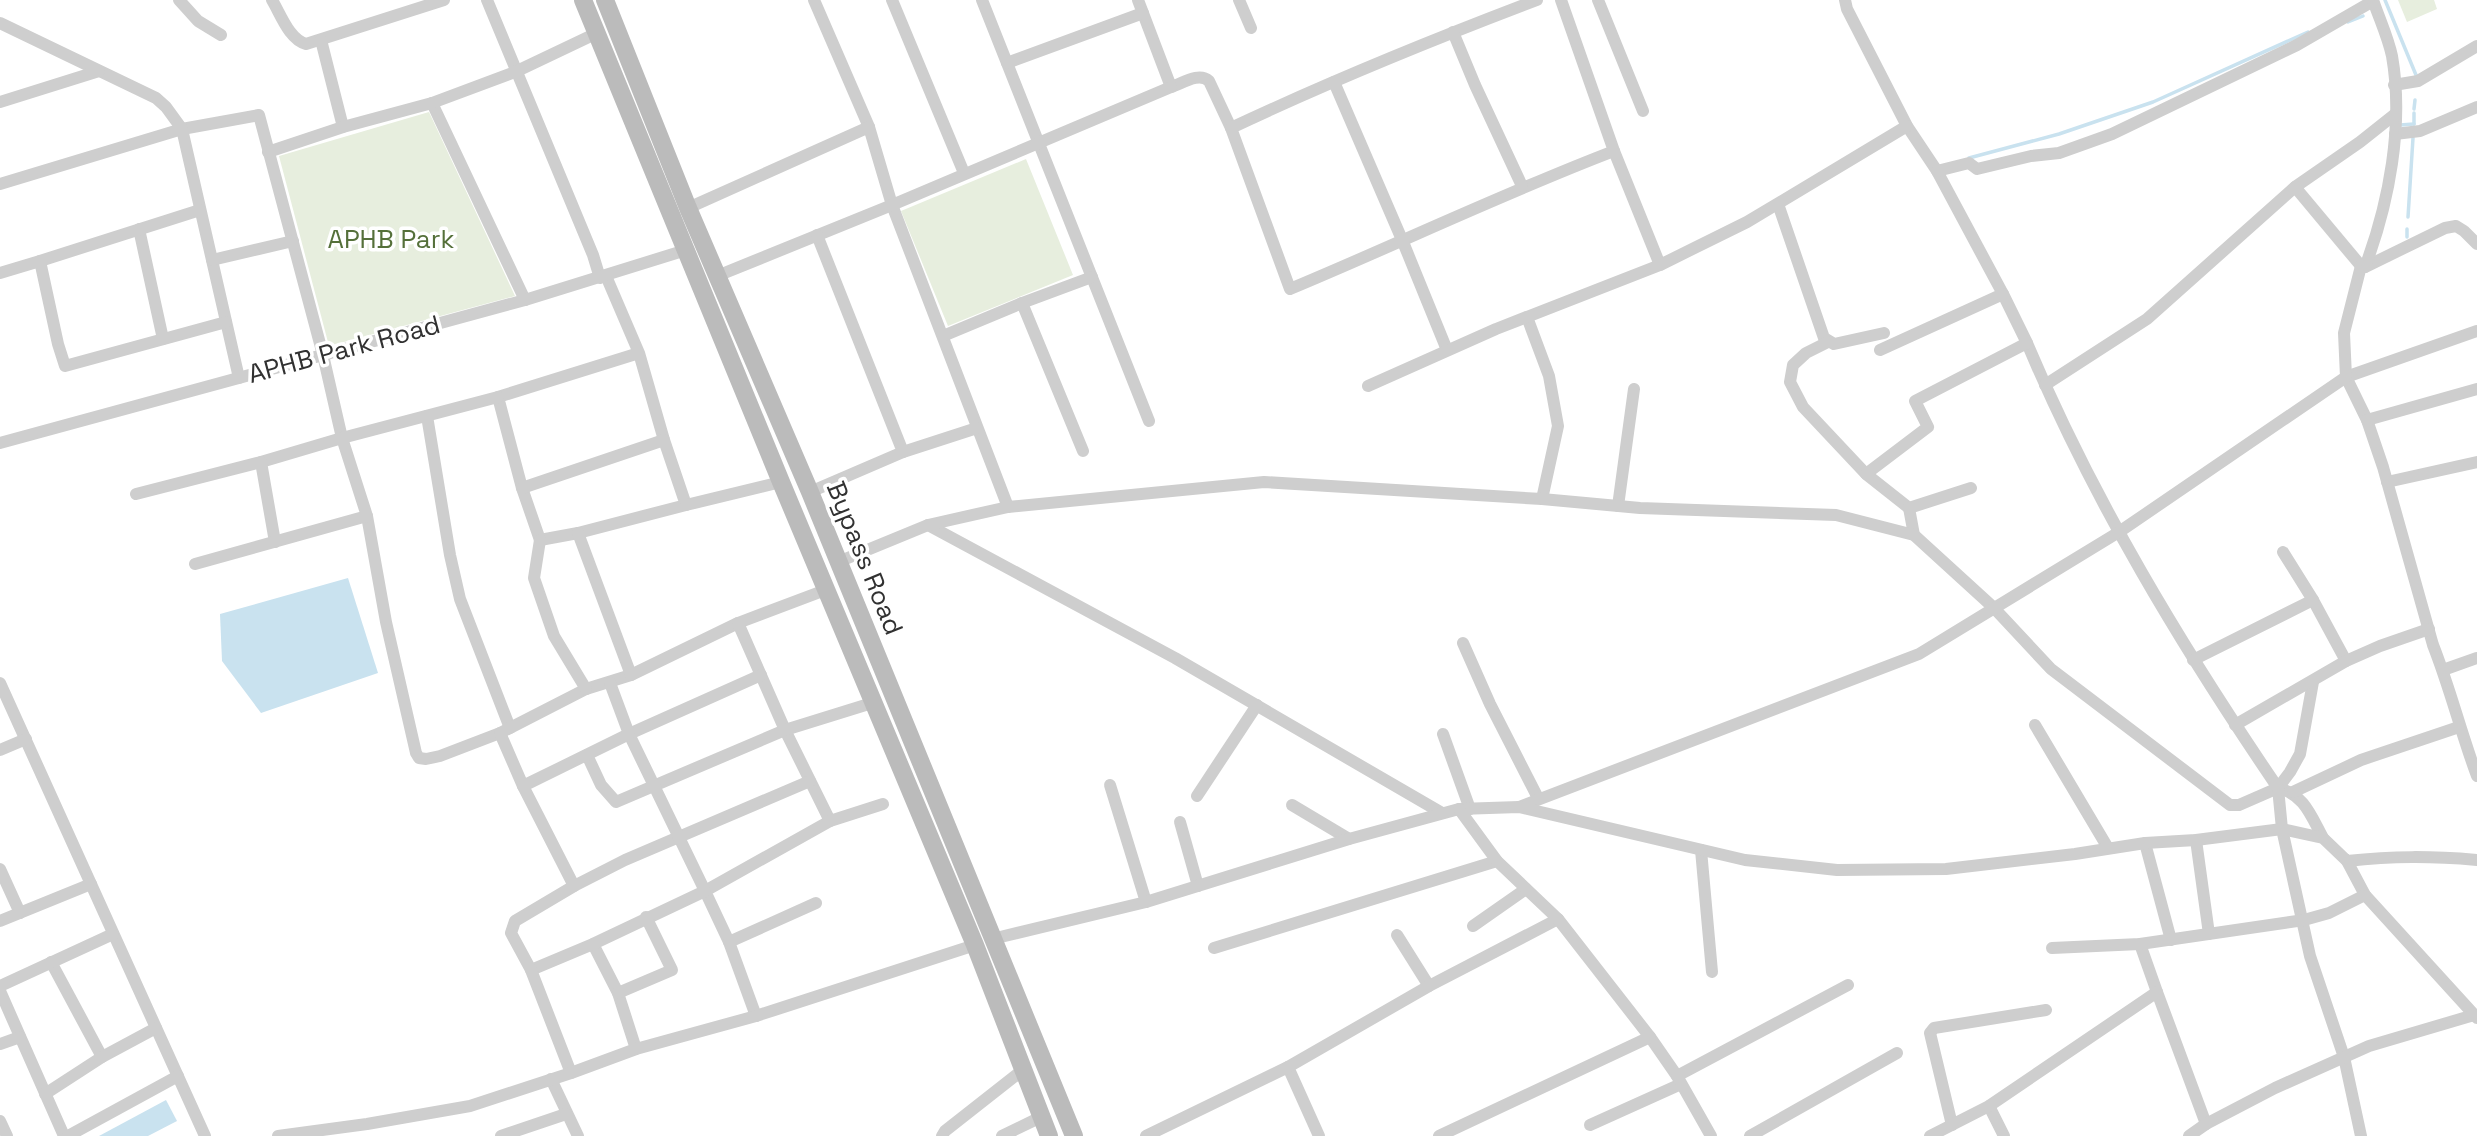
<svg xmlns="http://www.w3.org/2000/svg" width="2477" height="1136" font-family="'Space Grotesk',sans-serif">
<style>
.green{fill:#e7eede}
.water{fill:#c9e2ef}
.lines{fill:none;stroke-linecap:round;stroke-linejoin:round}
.stream{stroke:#c9e2ef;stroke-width:3.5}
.minor{stroke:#cecece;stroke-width:12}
.secondary{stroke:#bbb;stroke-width:18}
.labels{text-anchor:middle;stroke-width:7;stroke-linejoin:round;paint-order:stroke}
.park-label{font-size:26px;fill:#55703a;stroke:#fff}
.street-label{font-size:26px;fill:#313131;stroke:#fff}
</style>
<rect width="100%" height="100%" fill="#fff"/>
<g class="green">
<polygon points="2398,0 2434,0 2437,9 2407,22"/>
<polygon points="429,112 515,296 329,346 279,156"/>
<polygon points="1026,159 1073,275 948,326 901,211"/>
</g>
<g class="water">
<polygon points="348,578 378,673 261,713 222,661 220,614"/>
<polygon points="166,1100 177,1121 148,1136 99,1136"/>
</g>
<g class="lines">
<g class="stream">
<polyline points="2385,0 2416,75"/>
<polyline points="2348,22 2363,16"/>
<polyline points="2414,109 2415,100"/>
<polyline points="2414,124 2414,113"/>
<polyline points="2400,125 2414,124"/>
<polyline points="1969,158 2059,134 2153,102 2308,32"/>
<polyline points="2408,217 2413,138"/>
<polyline points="2407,237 2407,229"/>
</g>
<g class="minor">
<polyline points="179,0 198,21 221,35"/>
<path d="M 272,0 C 281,15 289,39 306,44 L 444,0"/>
<polyline points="487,0 593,255 600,278"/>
<polyline points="814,0 869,127"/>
<polyline points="892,0 964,173"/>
<polyline points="982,0 1149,421"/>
<path d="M 1138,0 L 1171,87 C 1183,83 1199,72 1209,81 L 1231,128"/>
<polyline points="1239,0 1251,28"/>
<path d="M 1537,0 C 1434,39 1331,81 1231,128 L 1290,289 C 1398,244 1504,193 1614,151"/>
<polyline points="1561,0 1614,151 1660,265"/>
<polyline points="1598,0 1643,111"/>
<polyline points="1845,0 1847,9 1907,126 1937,171 2003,294"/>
<polyline points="0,23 156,98 166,107 182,129 259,115 323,355 342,438 261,462"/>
<polyline points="1453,32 1475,85 1522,186"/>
<polyline points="321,40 343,127"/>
<polyline points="1007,63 1143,13"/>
<polyline points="1334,82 1403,242 1447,350"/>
<polyline points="2394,85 2418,81 2477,46"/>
<polyline points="0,102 99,71"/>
<polyline points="432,103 525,300"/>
<polyline points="2395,134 2420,131 2477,107"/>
<polyline points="268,152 343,127 432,103 515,72 597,33"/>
<polyline points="1937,171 1969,163 1977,169 2031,156 2059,153 2112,134 2297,45 2373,1"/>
<polyline points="0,184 182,129 239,378"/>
<polyline points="2295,187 2361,266"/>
<polyline points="1778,204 1824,338 1834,344 1884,333"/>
<polyline points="688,208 869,127 892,205 1008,507"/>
<polyline points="139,229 163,339"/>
<polyline points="212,260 293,241"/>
<polyline points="40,261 200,210"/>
<polyline points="2365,267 2445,228 2456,226 2464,231 2477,244"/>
<polyline points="0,273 40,261 58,344 65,366 226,322"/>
<polyline points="606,276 639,353 664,440 686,505 578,533 540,540 522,488 498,397 639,353"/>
<polyline points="717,276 892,205 1171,87"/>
<polyline points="1527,317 1549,376 1558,426 1542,499"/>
<path d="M 2477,331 L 2346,377 L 2367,420 L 2383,467 L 2433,645 C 2450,688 2461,733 2477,776"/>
<polyline points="943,336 1022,303"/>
<polyline points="1828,342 1806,353 1793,365 1790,382 1803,407 1866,474 1909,508"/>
<path d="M 2027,343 C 2093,500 2182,647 2278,788 C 2304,794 2311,816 2323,838"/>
<polyline points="2045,385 2147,319 2295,187 2360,142 2394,115"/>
<polyline points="1368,386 1496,329 1660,265 1747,222 1907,126"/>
<polyline points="427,416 450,555 460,599 510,728"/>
<polyline points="2367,420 2477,389"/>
<polyline points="0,443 525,300 686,250"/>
<polyline points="1083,451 1022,303 1092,277"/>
<polyline points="903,452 977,428"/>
<polyline points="1866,474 1928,427 1915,401 2027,343 2003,294 1880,350"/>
<polyline points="2387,482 2477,462"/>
<polyline points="522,488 664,440"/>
<polyline points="810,492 903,452 817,235"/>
<polyline points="136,494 261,462 275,542"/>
<polyline points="686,505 781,482"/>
<polyline points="1618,506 1634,389"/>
<polyline points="367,516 386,622 416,753 419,758 426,759 440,756 500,733 586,689 631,675 738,623 828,589"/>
<polyline points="928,525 1175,658 1442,813"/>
<polyline points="578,533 631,675"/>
<polyline points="1914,535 1909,508 1971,488"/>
<polyline points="540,540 534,578 554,636 586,689"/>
<polyline points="838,562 928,525 1008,507 1264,482 1542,499 1640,508 1836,515 1914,535 1994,608 2051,669 2230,805 2239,805 2278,788 2290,772 2300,754 2313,682"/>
<polyline points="195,564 367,516 342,438 498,397"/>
<polyline points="2313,600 2346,661"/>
<polyline points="738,623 785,730 830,821 705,891 729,942 816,903"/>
<polyline points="1463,643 1490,704 1538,798"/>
<polyline points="2193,660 2313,600 2283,552"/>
<polyline points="2443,670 2477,658"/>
<polyline points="0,683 205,1136"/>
<polyline points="2035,725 2108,848"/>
<polyline points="2235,725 2346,661 2380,646 2429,629"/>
<polyline points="500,733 523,786"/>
<polyline points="1443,734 1470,809"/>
<polyline points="0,750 26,739"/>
<polyline points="587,755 601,785 616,802 785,730 872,703"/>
<polyline points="1110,785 1146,902"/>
<polyline points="2278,788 2282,829 2310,956 2344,1057 2361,1136"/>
<polyline points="2293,792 2361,760 2459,727"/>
<polyline points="1197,796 1257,705"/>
<polyline points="1292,805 1349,839"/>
<path d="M 1519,807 L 1919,654 L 2119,532 L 2346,377 L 2344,333 L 2361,266 L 2365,267 C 2389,203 2404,125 2392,56 C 2388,37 2379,18 2373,0"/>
<polyline points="830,821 883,804"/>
<polyline points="1180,822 1198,886"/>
<polyline points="2196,840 2209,934"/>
<polyline points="2145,843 2171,940"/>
<polyline points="1701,850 1712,972"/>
<polyline points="2347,861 2365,895 2477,1018"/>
<polyline points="0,869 20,913"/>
<polyline points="574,886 625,860 810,781"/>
<polyline points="0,921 91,884"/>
<polyline points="1473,926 1526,889"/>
<polyline points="1397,935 1429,986"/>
<path d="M 992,939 L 1146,902 L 1349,839 L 1459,809 L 1519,807 L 1745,860 L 1837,870 L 1946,869 L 2075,854 L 2145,843 L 2196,840 L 2282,829 L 2323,838 L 2347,861 C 2394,856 2430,856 2477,860"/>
<polyline points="729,942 756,1016"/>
<polyline points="593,944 618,993 636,1049"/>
<polyline points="2140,944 2157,992"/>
<polyline points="1214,948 1497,861"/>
<polyline points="2052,948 2140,944 2304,920 2329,913 2365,895"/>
<polyline points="51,962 102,1057"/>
<polyline points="531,970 593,944 705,891 629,734 761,675"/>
<polyline points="0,986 113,934"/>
<polyline points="0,991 64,1136"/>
<polyline points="618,993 672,970 646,917"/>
<polyline points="1650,1037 1677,1076"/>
<polyline points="0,1044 20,1037"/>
<polyline points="1288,1067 1319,1136"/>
<polyline points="571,1073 531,970 511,933 515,921 574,886 523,786 629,734 610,683"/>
<polyline points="551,1079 578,1136"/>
<polyline points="45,1094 102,1057 156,1028"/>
<polyline points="1989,1106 2004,1136"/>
<polyline points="0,1121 7,1136"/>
<polyline points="1590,1125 1681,1084"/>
<polyline points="1952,1125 1930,1033 1934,1028 2046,1010"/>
<polyline points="68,1136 178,1076"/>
<polyline points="278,1136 367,1124 470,1106 571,1073 636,1049 756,1016 975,945"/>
<polyline points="501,1136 566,1114"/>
<polyline points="942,1136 945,1131 1024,1069"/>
<polyline points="1002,1136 1041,1117"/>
<polyline points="1146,1136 1288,1067 1429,986 1558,919 1497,861 1459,809"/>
<polyline points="1439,1136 1650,1037 1558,919"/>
<polyline points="1711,1136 1677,1076 1848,985"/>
<polyline points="1750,1136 1897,1053"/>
<polyline points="1930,1136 1989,1106 2157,992 2206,1124"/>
<polyline points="2189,1136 2206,1124 2275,1088 2369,1046 2474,1015"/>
</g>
<g class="secondary">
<polyline points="583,0 781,482 975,945 1049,1136"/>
<polyline points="605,0 688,208 810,492 1074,1136"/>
</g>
</g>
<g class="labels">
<g class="park-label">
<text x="391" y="248">APHB Park</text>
</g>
<g class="street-label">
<text transform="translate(344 349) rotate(-15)" y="9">APHB Park Road</text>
<text transform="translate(865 558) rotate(68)" y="9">Bypass Road</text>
</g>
</g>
</svg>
